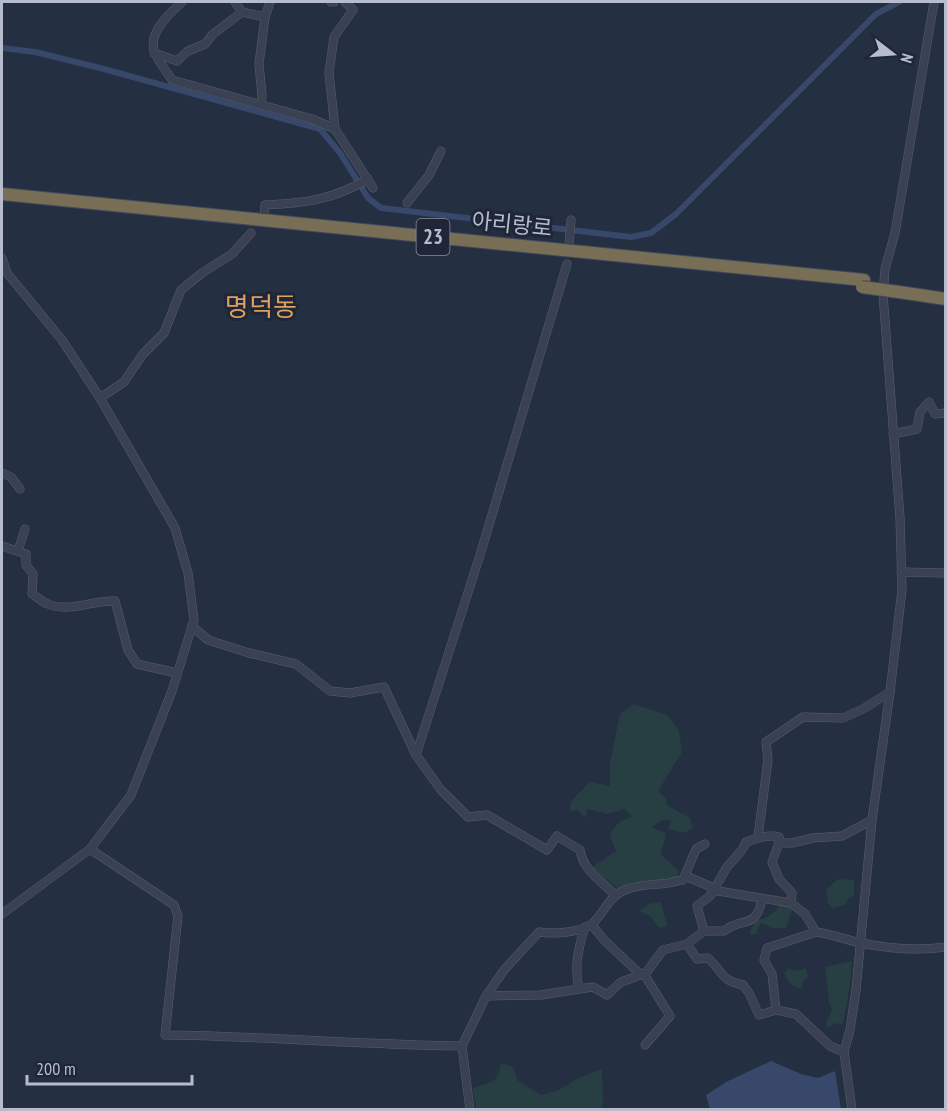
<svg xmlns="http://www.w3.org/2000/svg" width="947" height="1111" font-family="'PT Sans Narrow','Noto Sans KR',sans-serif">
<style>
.green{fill:#273e43}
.water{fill:#37486a}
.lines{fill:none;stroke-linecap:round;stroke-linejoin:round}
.canal{stroke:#37486a;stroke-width:6}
.minor-casing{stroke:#575f6f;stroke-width:9}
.highway-casing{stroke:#414959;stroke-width:14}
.minor{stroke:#394152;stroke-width:8}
.highway{stroke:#786e55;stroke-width:12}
.highway-bridge-casing{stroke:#414959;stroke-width:14;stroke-linecap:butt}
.highway-bridge{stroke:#786e55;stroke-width:12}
.labels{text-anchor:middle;stroke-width:6;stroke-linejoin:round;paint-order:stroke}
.shield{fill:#1e2637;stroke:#888f9f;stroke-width:1.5}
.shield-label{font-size:21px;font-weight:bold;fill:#b6bccc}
.street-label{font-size:22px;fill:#b6bccc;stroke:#1e2637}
.quarter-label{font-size:26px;fill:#dca161;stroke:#1e2637}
</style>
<rect width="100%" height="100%" fill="#242f42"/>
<g class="green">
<path d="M 634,704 L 667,715 L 679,730 L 682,752 L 658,791 L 666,798 L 667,805 L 690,818 L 693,828 L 684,833 L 668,829 L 671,820 L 663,820 L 651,827 L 666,833 L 661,855 L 679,871 L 676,879 L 619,889 L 591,868 L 616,851 L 610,836 C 613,826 623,818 633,817 L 625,809 L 608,814 L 588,809 L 585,818 L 578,810 L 569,811 L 572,800 L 590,782 L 610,786 L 610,762 L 620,714 Z"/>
<polygon points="838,879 854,880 854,896 849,898 845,905 832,908 828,903 826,889"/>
<polygon points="661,902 667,926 659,928 651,917 640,911 649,904"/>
<polygon points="780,904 790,905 792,910 786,928 772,928 761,923 756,934 751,935 750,931 755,921 766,918 778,909 778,906"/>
<polygon points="852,961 851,978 843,1025 837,1023 827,1028 826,1023 832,1010 829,1003 825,967"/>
<path d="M 806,968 L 808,976 L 803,982 L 802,989 C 793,987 788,982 784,973 L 788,969 L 796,971 Z"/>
<path d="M 506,1064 L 514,1068 L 517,1080 L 541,1095 L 559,1090 L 578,1078 L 602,1069 L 603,1103 L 601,1109 L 476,1109 L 473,1088 C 488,1083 500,1083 500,1065 Z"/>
</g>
<polygon class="water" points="771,1061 801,1074 818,1078 835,1071 841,1109 710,1109 706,1095 728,1081"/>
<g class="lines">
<polyline class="canal" points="2,48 35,52 104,69 320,129 340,153 368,198 381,208 631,237 651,233 676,214 876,14 899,2"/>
<g class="minor-casing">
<g id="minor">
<path d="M 182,2 C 169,14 145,35 156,55 C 160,64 167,72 172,80 L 312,119 L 335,129 L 373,188"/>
<polyline points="235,2 242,12 265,17 259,64 262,96 261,104"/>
<polyline points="331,2 334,2"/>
<polyline points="265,17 270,2"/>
<polyline points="154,53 177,61 188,51 205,44 212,35 242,12"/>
<polyline points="335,129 329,73 334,37 353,10 345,2"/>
<polyline points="407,203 429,175 441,151"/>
<path d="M 264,216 L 265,205 C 306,203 332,200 368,179"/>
<polyline points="569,246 571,220"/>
<polyline points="2,258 7,273 62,340 100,398 175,528 188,573 194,620 172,691 131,795 90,849 2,914"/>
<polyline points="100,398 124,382 143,354 164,333 181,290 202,273 232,254 251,233"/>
<polyline points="893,434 917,429 920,412 929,402 935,414 946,413"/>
<polyline points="2,473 11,477 20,489"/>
<path d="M 2,546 L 26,554 L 26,565 L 33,574 L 32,594 C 37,597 42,602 48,604 C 68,613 93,600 115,601 L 128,650 L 137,664 L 177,673"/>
<polyline points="18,551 25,529"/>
<polyline points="901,572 946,573"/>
<path d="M 192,626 L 208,640 L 249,653 L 296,664 L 330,691 L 350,693 L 384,687 L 416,755 L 441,790 L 468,817 L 487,815 L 547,850 L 557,836 L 580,850 C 583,870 600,880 615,895"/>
<polyline points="416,755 480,555 567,264"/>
<polyline points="758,837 768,760 766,742 803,717 843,718 863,709 890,692"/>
<polyline points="779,843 792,843 813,838 842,836 872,820"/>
<path d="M 90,849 L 174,905 L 178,916 L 165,1035 C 264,1036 363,1045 462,1046 L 470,1110"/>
<polyline points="683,880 696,849 705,844"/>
<polyline points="592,925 604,940 641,975"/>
<path d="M 704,931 L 697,906 L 710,896 L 727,867 L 742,850 L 746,842 C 756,838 768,834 779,837 L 779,843 L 772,862 L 779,879 L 792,893 L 791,903"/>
<path d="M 687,944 L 704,931 L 724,931 C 742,916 755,931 762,900"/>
<polyline points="644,974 670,1016 645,1045"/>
<path d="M 579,989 L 593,987 L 607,995 L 621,982 L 646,973 L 663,950 L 687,944 L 697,959 L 708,958 C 724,973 720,980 743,985 L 749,993 L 759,1015 L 776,1010 L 796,1014 L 830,1046 L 844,1052"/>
<path d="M 486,996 L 541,995 L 579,989 C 574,967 578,949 585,927"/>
<polyline points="776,1010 772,974 764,960 767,948 816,932"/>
<path d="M 462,1046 L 486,996 L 504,970 L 539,932 C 553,934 582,933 593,923 C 604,913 609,896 625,890 C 647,881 665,888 688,877 L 709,886 L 712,890 L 791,903 L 805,914 L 816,932 C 832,934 846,940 861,943 C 890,949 917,951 946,947"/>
<polyline points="852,1110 844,1052 850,1030 856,990 872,820 890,692 902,590 900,518 883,294 885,269 895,233 934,2"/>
</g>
</g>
<g class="highway-casing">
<g id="highway">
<polyline points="2,194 864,280"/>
<polyline points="899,292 946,299"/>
</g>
</g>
<use href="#minor" class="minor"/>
<use href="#highway" class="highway"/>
<g class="highway-bridge-casing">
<polyline id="highway-bridge" points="862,287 899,292"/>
</g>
<use href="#highway-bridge" class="highway-bridge"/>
</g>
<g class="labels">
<rect class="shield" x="416.5" y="219" width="33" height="36" rx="4.5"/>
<g class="shield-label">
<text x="433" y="244">23</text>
</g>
<g class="street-label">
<text transform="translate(512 224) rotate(6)" y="8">아리랑로</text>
</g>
<g class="quarter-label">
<text x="261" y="316">명덕동</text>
</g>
</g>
<rect width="947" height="1111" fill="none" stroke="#b6bccc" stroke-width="6"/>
<g transform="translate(893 54) rotate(107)" stroke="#1e2637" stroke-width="4.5" paint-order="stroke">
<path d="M0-4.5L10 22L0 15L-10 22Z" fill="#b6bccc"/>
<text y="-9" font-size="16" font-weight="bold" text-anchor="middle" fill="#b6bccc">N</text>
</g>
<path d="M27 1075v9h165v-9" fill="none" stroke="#b6bccc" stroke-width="3"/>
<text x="36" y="1075" font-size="18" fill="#b6bccc" stroke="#1e2637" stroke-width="4.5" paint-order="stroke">200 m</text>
</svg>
